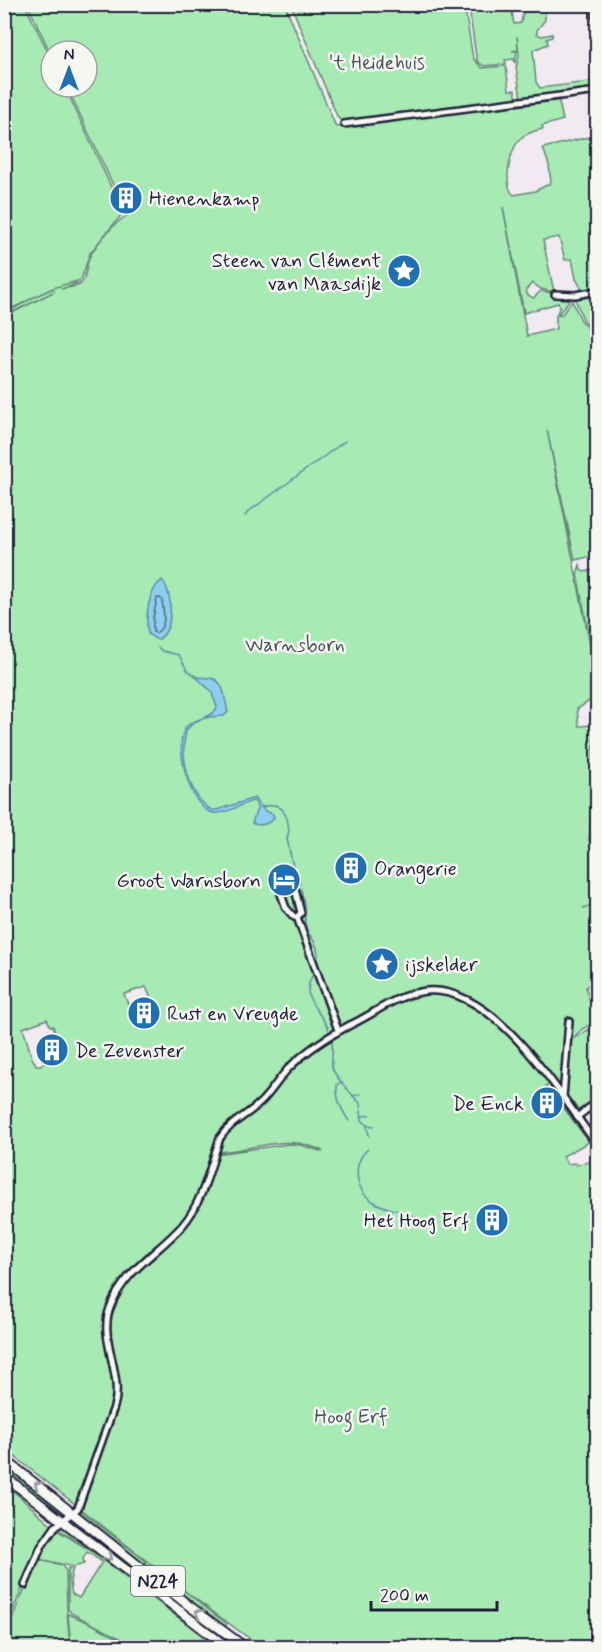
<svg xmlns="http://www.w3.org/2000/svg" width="602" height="1652" font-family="Mynerve,sans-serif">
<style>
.green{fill:#a7eab4;stroke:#648678;stroke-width:1.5;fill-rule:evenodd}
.water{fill:#8dceee;stroke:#6289a6;stroke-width:1.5}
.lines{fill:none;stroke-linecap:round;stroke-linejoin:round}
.shore{stroke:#4d6783;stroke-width:1.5}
.stream{stroke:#6289a6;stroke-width:1.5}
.minor-casing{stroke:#22223b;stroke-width:10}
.primary-casing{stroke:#22223b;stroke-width:12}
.minor{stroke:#f6f6f2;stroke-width:5}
.primary{stroke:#f6f6f2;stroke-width:8}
.oneway{stroke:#9797a0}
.labels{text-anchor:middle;stroke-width:5;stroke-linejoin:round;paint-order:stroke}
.shield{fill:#f6f6f2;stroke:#626272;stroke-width:1.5}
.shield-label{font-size:18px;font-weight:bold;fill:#22223b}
.park-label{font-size:20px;fill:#435459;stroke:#f6f6f2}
.poi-label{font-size:20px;fill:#22223b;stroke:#f6f6f2;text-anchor:start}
</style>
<rect width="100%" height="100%" fill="#f1ebf1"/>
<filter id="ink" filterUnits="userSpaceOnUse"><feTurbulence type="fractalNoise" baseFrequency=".0167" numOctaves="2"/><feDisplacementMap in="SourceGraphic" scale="12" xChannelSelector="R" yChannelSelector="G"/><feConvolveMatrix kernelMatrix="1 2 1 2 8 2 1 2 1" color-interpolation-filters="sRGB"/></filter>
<g filter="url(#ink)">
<g class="green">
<polygon points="5,5 25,5 51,58 51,87 65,87 123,213 90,253 81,280 53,288 5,312"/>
<path d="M 28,5 L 285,5 L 336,127 L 480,108 L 484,112 L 484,107 L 558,97 L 563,120 L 542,126 L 543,129 C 536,130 525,134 520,139 C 510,150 502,185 514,195 L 535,191 L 551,183 L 549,165 L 543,148 L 597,135 L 597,290 L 583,291 L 576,279 L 572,259 L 565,260 L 559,237 L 543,240 L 554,292 L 541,289 L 532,283 L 526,290 L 527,294 L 533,298 L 541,291 L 569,296 L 571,298 L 559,313 L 557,313 L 560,306 L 558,303 L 524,313 L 503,207 L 527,336 L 556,329 L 556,315 L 562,314 L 572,301 L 582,322 L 597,337 L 597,555 L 575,560 L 547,430 L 597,679 L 597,696 L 577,709 L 579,726 L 594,725 L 593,787 L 589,842 L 593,811 L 595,773 L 597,771 L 597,904 L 583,908 L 597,905 L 597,979 L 586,987 C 587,1000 597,1008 597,1021 L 582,1029 L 572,1039 L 592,1028 L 597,1033 L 597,1099 L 577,1114 L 565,1098 L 565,1086 L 553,1083 L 518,1038 L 515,1039 L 550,1083 L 546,1087 L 547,1089 L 552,1088 L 556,1092 L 555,1096 L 589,1142 L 563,1156 L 567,1164 L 575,1163 L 576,1165 L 597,1160 L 597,1647 L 261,1647 L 182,1589 L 80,1508 L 118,1396 L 109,1338 L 111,1307 L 138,1268 L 182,1227 L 192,1214 L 216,1154 L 289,1144 L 301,1145 L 323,1152 L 321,1150 C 313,1147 306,1144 298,1143 C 270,1140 242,1152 215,1152 L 197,1201 L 191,1213 L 181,1226 L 136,1267 L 109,1306 L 107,1313 L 107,1339 L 116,1396 L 79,1504 L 76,1505 L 5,1449 L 4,317 L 55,291 L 5,316 L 4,314 C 24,303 58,281 80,283 L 61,289 C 66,288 75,287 80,285 C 86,281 86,265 89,258 C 96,243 113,225 127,215 L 67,87 L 87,87 L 87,51 L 51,51 L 51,54 ZM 146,987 L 161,1021 L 138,1029 L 124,994 ZM 47,1019 L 50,1026 L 53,1026 L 63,1056 L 37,1066 L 32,1058 L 23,1028 Z"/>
<polygon points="291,5 471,5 466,6 465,10 473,58 482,68 506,66 509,90 515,90 517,99 342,123 337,116"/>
<polygon points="492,5 511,5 514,24 521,23 523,12 533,9 533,6 553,5 553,9 545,11 545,20 537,30 537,34 542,36 552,34 552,37 547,39 548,44 533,50 536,82 540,88 597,81 597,89 521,99 516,67 519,55 517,36 518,50 512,51 517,51 515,63 514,59 505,60 506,64 484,66 478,62 476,56 469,8"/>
<polygon points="597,292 597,335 584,321 575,299 578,296"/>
<polygon points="580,565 581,570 584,572 597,569 597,674 577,574"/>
<polygon points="4,1462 69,1513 64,1518 5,1473"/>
<polygon points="5,1484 53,1526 35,1557 5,1630"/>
<polygon points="80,1510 227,1624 225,1627 80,1514"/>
<polygon points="71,1515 242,1647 232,1647 65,1520"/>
<path d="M 62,1528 L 67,1529 C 119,1569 172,1608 224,1647 L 219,1647 L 89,1548 L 58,1529 Z"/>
<path d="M 57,1530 L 88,1549 L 217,1647 L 137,1647 L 71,1613 L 68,1609 L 68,1568 L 73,1569 C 69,1578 70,1585 72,1594 L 79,1598 L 102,1562 L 87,1552 L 83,1559 L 84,1564 L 74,1567 L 39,1559 L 39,1553 Z"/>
<polygon points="39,1560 62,1565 66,1571 67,1612 70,1647 5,1648 5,1636 36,1561"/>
<polygon points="68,1614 92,1624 135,1647 71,1647"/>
</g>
<g class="water">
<path d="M 162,580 C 173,592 175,631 157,640 L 148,634 C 145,617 148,591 162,580 Z"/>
<path d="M 196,677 C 202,678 211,677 216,680 C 225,685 225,703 228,712 L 224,716 C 210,716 195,718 186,731 C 180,756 188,795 211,810 L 217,810 L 254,798 L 265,811 L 273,814 L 274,818 C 269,824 259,827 252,823 L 257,809 L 256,803 L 253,801 C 241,804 225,815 213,813 C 190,809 175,748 184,730 C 191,717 212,720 217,707 L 211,691 Z"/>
</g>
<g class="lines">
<path class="shore" d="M 157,598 L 160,598 L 162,600 C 163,612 168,625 156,633 L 153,632 L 153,618 Z"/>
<g class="stream">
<polyline points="245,516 248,512 345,441"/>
<polyline points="158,647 162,651 179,655 187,670 198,678"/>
<polyline points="260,807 275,805 282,809 287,818 289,830 287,839 294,871 300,884"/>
<polyline points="301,889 305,909"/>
<path d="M 305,916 C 303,938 322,938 317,963"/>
<path d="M 314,973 C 297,998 321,1010 329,1030"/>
<path d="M 331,1038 C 334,1048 331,1057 332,1067 C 334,1076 354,1097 360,1103 L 362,1120 L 367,1125 L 369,1136"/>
<path d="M 341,1082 L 337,1085 C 336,1099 341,1109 349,1121"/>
<polyline points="353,1096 360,1094"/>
<polyline points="362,1116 370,1115"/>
<polyline points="367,1125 374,1126"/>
<path d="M 368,1149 C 351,1164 355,1191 374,1202 C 385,1209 399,1210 410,1215 C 419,1218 427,1225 436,1228"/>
<polyline points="4,1430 8,1431"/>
</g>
<g class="minor-casing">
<g id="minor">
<polyline points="594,4 598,30"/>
<polyline points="344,124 598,91"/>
<polyline points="555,294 575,295 598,291"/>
<polygon points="295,889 301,913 297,917 294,917 286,908 281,894"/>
<polyline points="297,917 338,1030"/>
<polyline points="563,1097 569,1021"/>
<polyline points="577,1117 598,1101"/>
<path d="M 25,1585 L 41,1547 L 55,1527 L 78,1508 L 114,1407 C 124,1375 98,1339 110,1308 C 123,1271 158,1253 182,1226 C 203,1202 210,1167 220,1138 C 230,1122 248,1115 261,1102 C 271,1092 278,1080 287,1070 C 305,1051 327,1037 350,1025 C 374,1014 393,997 420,992 C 492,978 560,1095 598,1146"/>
</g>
</g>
<g class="primary-casing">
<g id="primary">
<polyline points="4,1459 188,1605 246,1648"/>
<polyline points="4,1476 228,1648"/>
</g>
</g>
<use href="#minor" class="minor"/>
<use href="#primary" class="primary"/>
</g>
<defs><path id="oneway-chevron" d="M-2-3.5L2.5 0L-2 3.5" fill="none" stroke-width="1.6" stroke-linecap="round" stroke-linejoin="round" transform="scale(1.5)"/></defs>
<g class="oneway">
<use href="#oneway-chevron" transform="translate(38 1485) rotate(-141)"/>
<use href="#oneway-chevron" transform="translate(108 1557) rotate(37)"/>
<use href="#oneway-chevron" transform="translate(199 1613) rotate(-144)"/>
</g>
</g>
<defs>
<g id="building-disc" transform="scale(1.725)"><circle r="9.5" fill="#1f6fb2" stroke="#f6f6f2"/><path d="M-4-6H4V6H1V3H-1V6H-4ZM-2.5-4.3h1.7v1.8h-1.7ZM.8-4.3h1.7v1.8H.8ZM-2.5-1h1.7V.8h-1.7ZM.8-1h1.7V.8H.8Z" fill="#fff"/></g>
<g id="sight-disc" transform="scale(1.725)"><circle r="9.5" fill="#1f6fb2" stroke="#f6f6f2"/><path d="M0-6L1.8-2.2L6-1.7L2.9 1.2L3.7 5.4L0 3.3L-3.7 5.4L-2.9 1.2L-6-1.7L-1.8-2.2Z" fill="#fff"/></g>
<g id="hotel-disc" transform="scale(1.725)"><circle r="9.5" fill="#1f6fb2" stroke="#f6f6f2"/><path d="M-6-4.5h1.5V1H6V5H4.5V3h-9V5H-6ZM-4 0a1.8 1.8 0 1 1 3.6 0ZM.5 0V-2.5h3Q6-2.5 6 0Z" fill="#fff"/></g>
</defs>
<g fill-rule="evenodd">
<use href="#building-disc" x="126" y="198"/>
<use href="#sight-disc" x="404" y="271"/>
<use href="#building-disc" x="351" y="868"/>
<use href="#hotel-disc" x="284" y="880"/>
<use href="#sight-disc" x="382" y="964"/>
<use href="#building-disc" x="144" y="1013"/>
<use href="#building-disc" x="52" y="1050"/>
<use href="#building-disc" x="547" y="1103"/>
<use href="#building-disc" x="492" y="1220"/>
</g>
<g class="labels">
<rect class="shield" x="131" y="1566" width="54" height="30" rx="4.5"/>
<g class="shield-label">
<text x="158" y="1587">N224</text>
</g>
<g class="park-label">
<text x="377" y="69">'t Heidehuis</text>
<text x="295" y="651">Warnsborn</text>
<text x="351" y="1423">Hoog Erf</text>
</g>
<g class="poi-label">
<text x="149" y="205">Hienenkamp</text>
<text x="381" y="267" text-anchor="end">Steen van Clément<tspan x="381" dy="23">van Maasdijk</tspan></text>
<text x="374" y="875">Orangerie</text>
<text x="261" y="887" text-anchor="end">Groot Warnsborn</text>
<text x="405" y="971">ijskelder</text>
<text x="167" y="1020">Rust en Vreugde</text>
<text x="75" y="1057">De Zevenster</text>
<text x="524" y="1110" text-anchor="end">De Enck</text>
<text x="469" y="1227" text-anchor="end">Het Hoog Erf</text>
</g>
</g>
<rect width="602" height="1652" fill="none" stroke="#f6f6f2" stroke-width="24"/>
<rect x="12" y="12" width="578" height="1628" fill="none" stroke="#22223b" stroke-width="2" filter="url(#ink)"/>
<g transform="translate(69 69)"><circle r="28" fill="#f6f6f2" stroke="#a1a1a9" stroke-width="1.5"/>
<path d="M0-4.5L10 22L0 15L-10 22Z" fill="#1f6fb2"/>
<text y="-9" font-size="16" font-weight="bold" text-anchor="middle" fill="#22223b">N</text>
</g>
<path d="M371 1601v9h126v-9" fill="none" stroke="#22223b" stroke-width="3"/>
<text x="380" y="1601" font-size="18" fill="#22223b" stroke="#f6f6f2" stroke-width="4.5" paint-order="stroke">200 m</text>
</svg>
